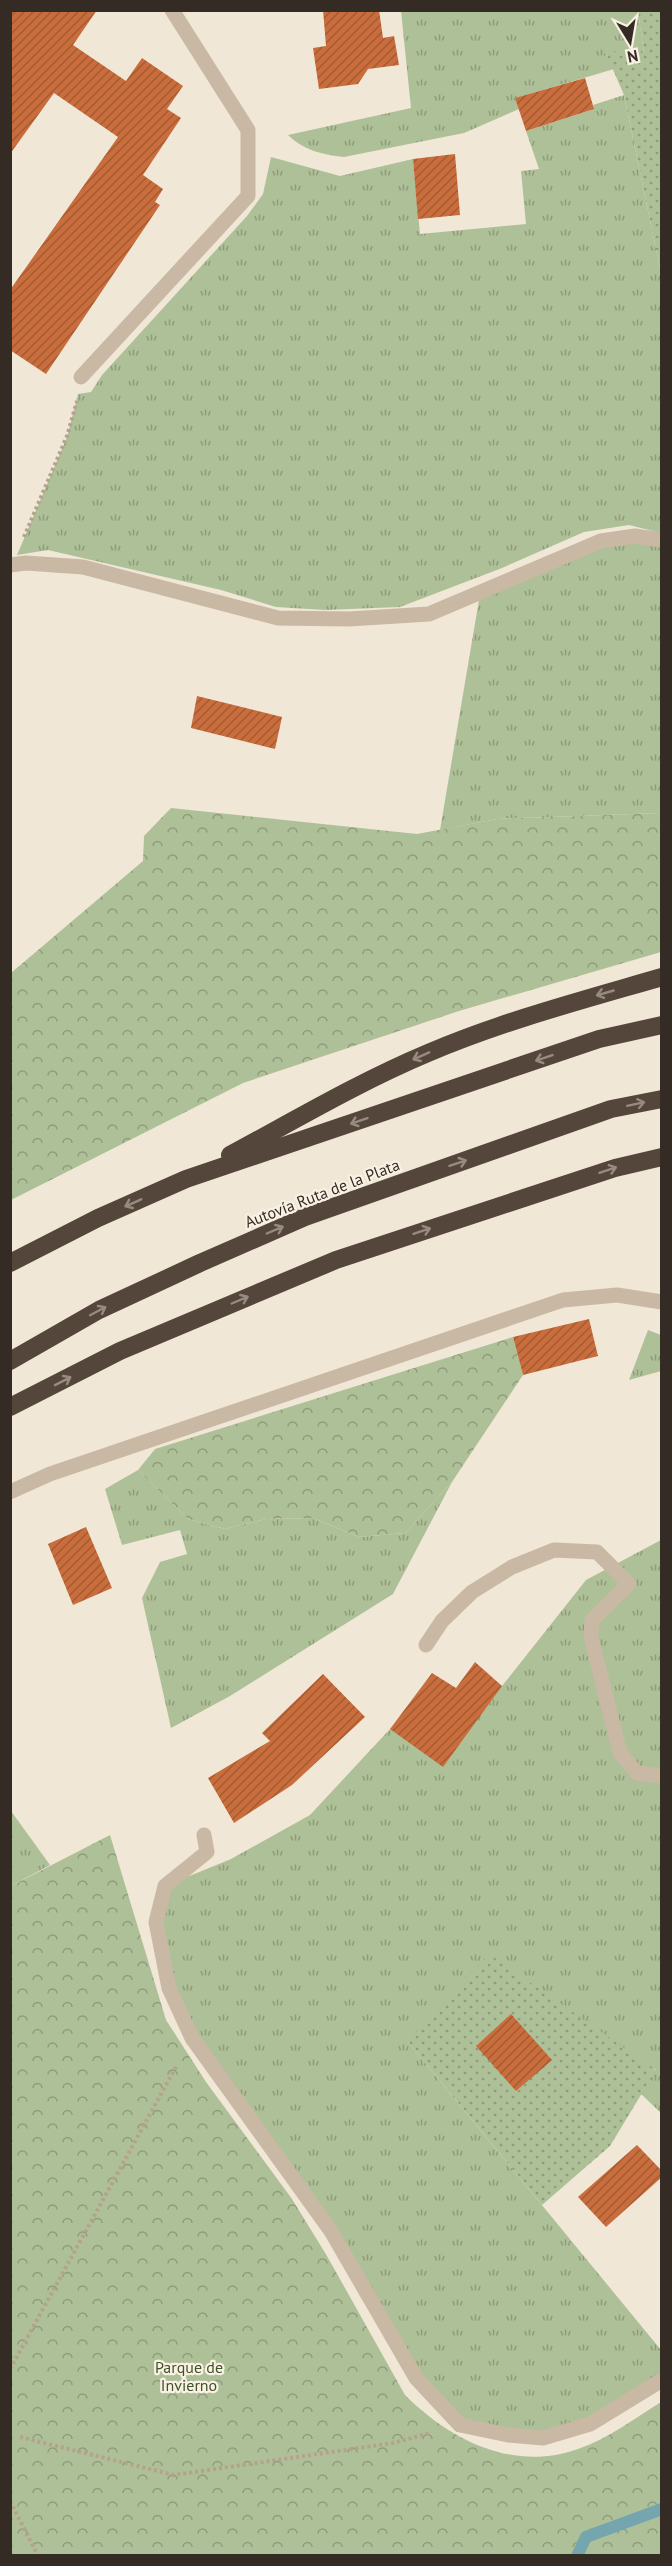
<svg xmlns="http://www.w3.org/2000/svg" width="672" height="2566" font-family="'PT Sans',sans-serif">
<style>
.grass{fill:url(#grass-tufts)}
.forest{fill:url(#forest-crowns)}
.garden{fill:url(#garden-dots)}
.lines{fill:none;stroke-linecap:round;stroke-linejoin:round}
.stream{stroke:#75a6af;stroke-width:12}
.building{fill:url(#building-hatch)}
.path{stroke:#b5a28d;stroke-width:4;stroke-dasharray:3 3;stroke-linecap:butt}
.minor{stroke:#c9b8a3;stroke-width:15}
.motorway{stroke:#55463c;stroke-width:18}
.oneway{stroke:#978a7f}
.labels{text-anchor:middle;stroke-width:4.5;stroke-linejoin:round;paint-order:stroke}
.street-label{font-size:16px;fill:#342b25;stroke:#f9f1e3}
.park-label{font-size:16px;fill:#3f5228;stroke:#f9f1e3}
</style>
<defs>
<pattern id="grass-tufts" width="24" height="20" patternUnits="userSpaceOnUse" patternTransform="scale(1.5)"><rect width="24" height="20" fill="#aec097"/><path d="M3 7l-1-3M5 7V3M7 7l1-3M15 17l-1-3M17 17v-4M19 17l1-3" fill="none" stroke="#8e9c7b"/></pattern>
<pattern id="forest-crowns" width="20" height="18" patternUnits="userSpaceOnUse" patternTransform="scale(1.5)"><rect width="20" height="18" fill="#aec097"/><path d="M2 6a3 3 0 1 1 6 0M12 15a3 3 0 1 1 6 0" fill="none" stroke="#8e9c7b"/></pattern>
<pattern id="garden-dots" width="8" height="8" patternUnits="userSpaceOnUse" patternTransform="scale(1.5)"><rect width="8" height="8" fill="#aec097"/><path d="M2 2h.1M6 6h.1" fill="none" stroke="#8e9c7b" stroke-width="1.8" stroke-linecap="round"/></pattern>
<pattern id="building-hatch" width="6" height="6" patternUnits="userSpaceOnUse" patternTransform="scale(1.5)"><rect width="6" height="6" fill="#c96d3d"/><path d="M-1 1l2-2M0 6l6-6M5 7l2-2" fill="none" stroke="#a45a33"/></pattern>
</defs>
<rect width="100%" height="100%" fill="#f1e7d6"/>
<g class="grass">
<path d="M 401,11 L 638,11 L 644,53 L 605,52 L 614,69 L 516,98 L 519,109 L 464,133 L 344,157 C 323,155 303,150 288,135 L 411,108 Z"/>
<polygon points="624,95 661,273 661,533 629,525 584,532 502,568 400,607 325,610 276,607 221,590 48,550 17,555 67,437 78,394 91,392 102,375 247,216 263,194 271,157 340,176 413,159 420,234 526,224 521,171 539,169 526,131 594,109 593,105"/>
<polygon points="661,540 661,813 497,819 440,830 480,594 601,541"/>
<polygon points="648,1330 661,1335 661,1371 629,1380"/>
<polygon points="138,1470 188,1519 225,1529 266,1519 313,1518 359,1537 405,1533 452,1482 393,1594 230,1696 171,1728 142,1598 160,1562 187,1554 180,1530 122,1545 105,1489"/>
<polygon points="661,1540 661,2113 641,2094 656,2069 408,2042 661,2350 661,2380 590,2424 543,2438 460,2425 416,2378 383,2319 192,2038 156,1922 165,1886 231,1859 310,1815 390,1729 502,1686 586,1580"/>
<polygon points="11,1811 50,1865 11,1886 10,1886"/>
</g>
<g class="forest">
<polygon points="171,808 417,834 497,819 661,813 661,952 459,1011 243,1083 11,1200 11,973 143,861 144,836"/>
<polygon points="513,1337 523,1375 452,1482 405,1533 359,1537 313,1518 266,1519 225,1529 188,1519 138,1470 155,1449"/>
<path d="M 110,1835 L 166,2020 L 206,2082 L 292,2199 L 327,2256 L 405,2395 C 451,2441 514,2472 578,2449 C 608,2439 635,2418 661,2402 L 661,2555 L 11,2555 L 11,1886 Z"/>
</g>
<g class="garden">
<polygon points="638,11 661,11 661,273 624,95 605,51 644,53"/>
<polygon points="489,1954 656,2070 610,2146 542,2205 408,2042 441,2003"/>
</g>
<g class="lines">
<polyline class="stream" points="577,2556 586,2537 662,2509"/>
</g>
<g class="building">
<polygon points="10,10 97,10 73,45 126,81 142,58 183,86 167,109 181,118 143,175 163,189 155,202 160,205 46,374 10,350 10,290 118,137 54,93 10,154"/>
<polygon points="323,10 379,10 383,38 394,36 399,65 368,69 358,84 319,89 313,48 326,46"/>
<polygon points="585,78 594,109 526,131 515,98"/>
<polygon points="455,154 460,215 418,219 413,159"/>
<polygon points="197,696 282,717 275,749 191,728"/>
<polygon points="589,1319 598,1356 523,1375 513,1337"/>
<polygon points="86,1527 112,1588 73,1605 48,1544"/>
<polygon points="475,1662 502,1686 443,1767 390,1729 432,1673 456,1688"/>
<polygon points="323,1674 365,1717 292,1785 234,1823 208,1778 270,1741 262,1733"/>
<polygon points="511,2014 552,2060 516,2091 476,2046"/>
<polygon points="637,2145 662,2171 662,2177 606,2227 578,2197"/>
</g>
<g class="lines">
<g class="path">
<polyline points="24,537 67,436 77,401"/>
<polyline points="10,2369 177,2065"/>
<polyline points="20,2437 174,2475 393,2443 430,2433"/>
<polyline points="10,2501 38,2556"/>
</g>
<g class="minor">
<polyline points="81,377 248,196 248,130 172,10"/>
<polyline points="10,565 26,563 83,567 278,618 349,619 429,614 601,541 635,536 662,540"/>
<polyline points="10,1492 50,1474 563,1300 617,1295 662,1302"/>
<polyline points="426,1645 442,1621 472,1592 512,1567 554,1550 597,1552 629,1584 592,1620 591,1637 620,1753 637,1773 662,1776"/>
<polyline points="204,1835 207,1852 165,1886 156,1922 169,1988 192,2038 331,2231 416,2378 460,2425 508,2435 543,2438 590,2424 662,2380"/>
</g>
<g class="motorway">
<path d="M 230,1155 C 295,1120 359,1082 428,1053 C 503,1021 583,1000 662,977"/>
<polyline points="10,1263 98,1218 186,1179 599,1039 662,1025"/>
<polyline points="10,1361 99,1310 200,1263 305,1217 611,1109 662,1099"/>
<polyline points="10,1407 120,1351 336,1260 615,1168 662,1157"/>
</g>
</g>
<defs><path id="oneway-shaft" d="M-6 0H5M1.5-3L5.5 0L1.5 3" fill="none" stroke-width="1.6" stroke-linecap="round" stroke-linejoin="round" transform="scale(1.5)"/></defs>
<g class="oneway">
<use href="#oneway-shaft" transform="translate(605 993) rotate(164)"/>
<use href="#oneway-shaft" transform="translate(421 1056) rotate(156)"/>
<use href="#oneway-shaft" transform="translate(544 1058) rotate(161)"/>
<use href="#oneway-shaft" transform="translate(636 1104) rotate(-12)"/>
<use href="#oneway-shaft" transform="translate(359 1121) rotate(161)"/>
<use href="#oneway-shaft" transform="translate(458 1163) rotate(-19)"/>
<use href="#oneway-shaft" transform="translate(608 1170) rotate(-18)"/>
<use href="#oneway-shaft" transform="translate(133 1203) rotate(156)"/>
<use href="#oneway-shaft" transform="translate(275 1230) rotate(-23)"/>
<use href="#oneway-shaft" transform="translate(422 1231) rotate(-18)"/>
<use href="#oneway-shaft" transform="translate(240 1300) rotate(-23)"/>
<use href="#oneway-shaft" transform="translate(98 1311) rotate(-28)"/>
<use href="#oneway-shaft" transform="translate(63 1381) rotate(-27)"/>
</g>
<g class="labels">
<g class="street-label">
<text transform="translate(322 1193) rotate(-21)" y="6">Autovía Ruta de la Plata</text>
</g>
<g class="park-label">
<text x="189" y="2373">Parque de<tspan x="189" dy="18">Invierno</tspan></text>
</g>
</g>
<rect width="672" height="2566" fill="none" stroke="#342b25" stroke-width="24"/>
<g transform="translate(630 42) rotate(169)" stroke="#f9f1e3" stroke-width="4.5" paint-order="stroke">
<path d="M0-4.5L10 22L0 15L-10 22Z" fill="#342b25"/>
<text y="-9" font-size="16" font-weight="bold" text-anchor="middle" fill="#342b25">N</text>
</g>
</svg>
